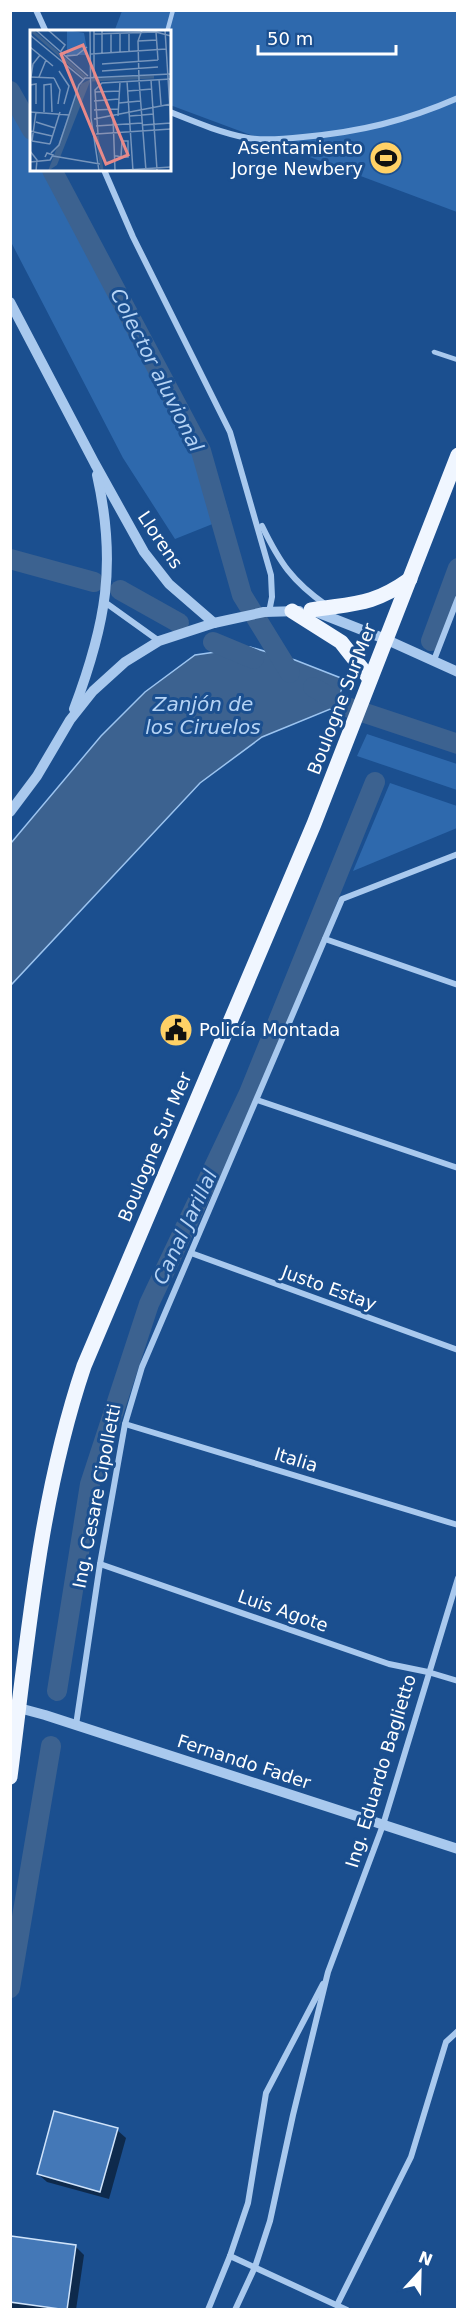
<svg xmlns="http://www.w3.org/2000/svg" width="468" height="2320" font-family="'DejaVu Sans',sans-serif">
<style>
.green{fill:#2e69ad}
.water{fill:#3c6290;stroke:#9cc4f0;stroke-width:1.5}
.shadow{fill:#0007}
.lines{fill:none;stroke-linecap:round;stroke-linejoin:round}
.canal{stroke:#3c6290;stroke-width:20}
.building{fill:#4478b7;stroke:#cfe3fa;stroke-width:1.5}
.service{stroke:#a9c9ee;stroke-width:4.5}
.minor{stroke:#a9c9ee;stroke-width:6}
.tertiary{stroke:#a9c9ee;stroke-width:10}
.primary{stroke:#f0f6ff;stroke-width:15}
.labels{text-anchor:middle;stroke-width:6;stroke-linejoin:round;paint-order:stroke}
.poi-label{font-size:18px;fill:#fff;stroke:#1b4f8f;text-anchor:end}
.street-label{font-size:18px;fill:#fff;stroke:#1b4f8f}
.water-label{font-size:20px;font-style:italic;fill:#b5d3f5;stroke:#1b4f8f}
.inset-river{fill:none;stroke:#3c6290;stroke-width:3}
.inset-road{fill:none;stroke:#7695bc;stroke-width:1.5}
.view{fill:#e88989;fill-opacity:0.15;stroke:#e88989;stroke-width:3}
.inset-edge{fill:none;stroke:#fff;stroke-width:3}
</style>
<rect width="100%" height="100%" fill="#1b4f8f"/>
<g class="green">
<polygon points="122,11 457,11 457,212 170,105 170,32 114,32"/>
<polygon points="11,94 31,132 32,170 52,170 211,455 230,517 175,539 123,458 11,242"/>
<polygon points="367,734 457,764 457,790 357,756"/>
<polygon points="390,783 457,806 457,828 353,871"/>
</g>
<polygon class="water" points="250,647 295,660 346,680 333,708 262,737 200,783 11,985 11,843 101,736 145,692 195,655"/>
<g class="shadow">
<polygon points="117,2130 126,2138 109,2199 47,2182 38,2174"/>
<polygon points="12,2237 76,2247 84,2255 76,2310 10,2308"/>
</g>
<g class="lines">
<g class="canal">
<polyline points="10,91 32,130"/>
<polyline points="52,170 201,451 242,595 290,673"/>
<polyline points="10,559 94,582"/>
<polyline points="120,590 179,623"/>
<polyline points="431,641 458,568"/>
<polyline points="213,642 254,659"/>
<polyline points="313,687 347,707 458,744"/>
<polyline points="57,1691 90,1484 149,1304 249,1093 375,782"/>
<polyline points="10,1988 51,1746"/>
</g>
</g>
<g class="building">
<polygon points="54,2111 118,2128 100,2192 37,2174"/>
<polygon points="11,2236 76,2245 67,2310 10,2302"/>
</g>
<g class="lines">
<g class="service">
<polyline points="167,32 173,10"/>
<polyline points="434,352 458,360"/>
</g>
<g class="minor">
<polyline points="36,10 46,32"/>
<path d="M 170,112 C 195,122 221,133 248,138 C 265,141 285,139 303,137 C 360,132 405,121 458,98"/>
<polyline points="104,170 133,237 230,432 271,575 272,597 269,612"/>
<path d="M 262,526 C 280,563 292,581 326,605"/>
<polyline points="106,603 159,641"/>
<polyline points="434,660 458,598"/>
<polyline points="325,939 458,985"/>
<polyline points="257,1100 458,1168"/>
<polyline points="191,1253 458,1350"/>
<polyline points="125,1424 458,1525"/>
<polyline points="100,1564 389,1664 428,1672 458,1681"/>
<polyline points="76,1725 100,1564 125,1424 142,1367 342,899 458,854"/>
<polyline points="230,2256 347,2310"/>
<polyline points="337,2305 411,2157 446,2042 458,2031"/>
<polyline points="208,2310 230,2256 248,2203 266,2093 323,1984"/>
<polyline points="235,2310 255,2267 270,2221 293,2115 328,1972 383,1825 458,1578"/>
</g>
<g class="tertiary">
<polyline points="10,302 95,464 144,552 169,584 214,623"/>
<polyline points="314,611 385,639 458,672"/>
<path d="M 74,709 C 106,624 117,564 97,475"/>
<polyline points="10,812 37,776 70,720 93,691 125,662 159,641 214,623 264,612 299,611"/>
<polyline points="19,1708 45,1715 458,1849"/>
</g>
<g class="primary">
<path d="M 311,610 C 354,603 372,606 410,579"/>
<polyline points="292,611 341,642 370,679"/>
<path d="M 10,1777 C 28,1639 39,1499 84,1366 L 314,824 L 458,455"/>
</g>
</g>
<defs>
<g id="stadium-disc" transform="scale(1.725)"><circle r="9.5" fill="#ffd166" stroke="#1b4f8f"/><path d="M0-5a6.5 5 0 1 0 0 10a6.5 5 0 1 0 0-10ZM-3.5-1.8h7v3.6h-7Z" fill="#111"/></g>
<g id="civic-disc" transform="scale(1.725)"><circle r="9.5" fill="#ffd166" stroke="#1b4f8f"/><path d="M-.6-6.5H3V-4.5H.6V-3L4-1V1h2V6H-6V1h2V-1L-.6-3ZM-1.2 2.5V6h2.4V2.5Z" fill="#111"/></g>
</defs>
<g fill-rule="evenodd">
<use href="#stadium-disc" x="386" y="158"/>
<use href="#civic-disc" x="176" y="1030"/>
</g>
<g class="labels">
<g class="poi-label">
<text x="363" y="154">Asentamiento<tspan x="363" dy="21">Jorge Newbery</tspan></text>
<text x="199" y="1036" text-anchor="start">Policía Montada</text>
</g>
<g class="street-label">
<text transform="translate(160 540) rotate(56)" y="6">Llorens</text>
<text transform="translate(342 699) rotate(-69)" y="6">Boulogne Sur Mer</text>
<text transform="translate(155 1147) rotate(-67)" y="6">Boulogne Sur Mer</text>
<text transform="translate(329 1288) rotate(20)" y="6">Justo Estay</text>
<text transform="translate(296 1460) rotate(17)" y="6">Italia</text>
<text transform="translate(97 1496) rotate(-79)" y="6">Ing. Cesare Cipolletti</text>
<text transform="translate(283 1611) rotate(19)" y="6">Luis Agote</text>
<text transform="translate(244 1762) rotate(18)" y="6">Fernando Fader</text>
<text transform="translate(381 1771) rotate(-73)" y="6">Ing. Eduardo Baglietto</text>
</g>
<g class="water-label">
<text transform="translate(157 370) rotate(63)" y="7">Colector aluvional</text>
<text x="203" y="711">Zanjón de<tspan x="203" dy="23">los Ciruelos</tspan></text>
<text transform="translate(185 1227) rotate(-65)" y="7">Canal Jarillal</text>
</g>
</g>
<g transform="translate(30 30)">
<rect width="141" height="141" fill="#1b4f8f"/>
<path d="M 37,0 L 54,3 L 58,25 L 37,25 Z" fill="#2e69ad"/>
<path d="M 61,49 L 27,135 L 18,141 L 51,54 Z" fill="#3c6290"/>
<path class="inset-river" d="M 1,0 L 56,48M 62,50 L 124,47M 67,106 L 72,140"/>
<path class="inset-road" d="M 6,0 L 58,46M 18,0 L 35,15 L 31,21M 60,0 L 61,88 L 69,141M 64,0 L 64,24M 72,0 L 72,23M 112,0 L 108,11 L 109,50 L 116,141M 135,0 L 141,95M 126,2 L 128,30M 81,3 L 81,23M 90,3 L 90,22M 99,3 L 99,22M 64,4 L 126,2 L 141,6M 0,5 L 53,49M 108,11 L 127,10M 0,17 L 23,36M 61,24 L 136,19M 64,24 L 64,47M 36,26 L 47,25 L 57,17M 72,34 L 128,30M 29,41 L 39,56 L 34,74M 72,41 L 128,37M 0,47 L 24,48M 1,47 L 3,34 L 10,25M 9,47 L 16,30M 24,48 L 30,60 L 28,74M 129,49 L 131,75M 121,50 L 127,140M 97,51 L 103,141M 0,55 L 6,54 L 6,74M 98,61 L 122,59M 65,62 L 90,61M 64,71 L 89,69M 89,73 L 110,71M 64,80 L 89,79M 0,82 L 39,85M 14,82 L 14,55 L 21,54 L 22,82M 88,86 L 90,52M 100,86 L 124,84M 83,87 L 85,140M 64,89 L 141,74M 6,92 L 25,98M 113,95 L 141,93M 66,96 L 112,93M 0,101 L 22,106M 66,104 L 141,99M 68,104 L 65,60 L 72,53 L 141,49M 2,111 L 6,82M 2,111 L 20,114M 20,114 L 30,82M 0,121 L 7,130 L 6,141M 21,123 L 29,115 L 49,55 L 55,48 L 141,44M 23,126 L 70,134M 85,126 L 87,126 L 91,127 L 98,127 L 98,111 L 92,111 L 91,127M 0,132 L 20,130 L 23,125 L 17,123 L 15,127M 81,141 L 141,137"/>
<path class="view" d="M 53,15 L 98,125 L 76,134 L 31,24 Z"/>
<rect width="141" height="141" class="inset-edge"/>
</g>
<rect width="468" height="2320" fill="none" stroke="#ffffff" stroke-width="24"/>
<g transform="translate(420 2272) rotate(22)" stroke="#1b4f8f" stroke-width="4.5" paint-order="stroke">
<path d="M0-4.5L10 22L0 15L-10 22Z" fill="#ffffff"/>
<text y="-9" font-size="16" font-weight="bold" text-anchor="middle" fill="#ffffff">N</text>
</g>
<path d="M258 45v9h138v-9" fill="none" stroke="#ffffff" stroke-width="3"/>
<text x="267" y="45" font-size="18" fill="#ffffff" stroke="#1b4f8f" stroke-width="4.5" paint-order="stroke">50 m</text>
</svg>
